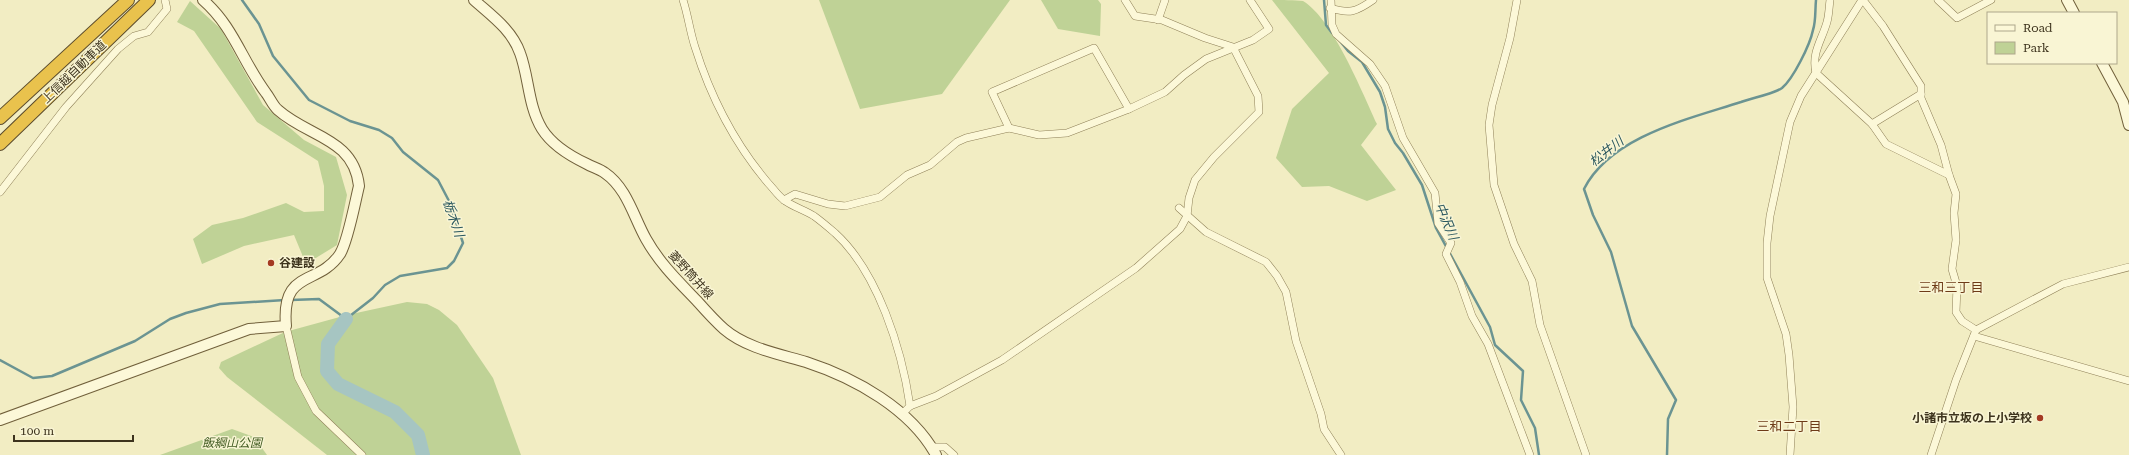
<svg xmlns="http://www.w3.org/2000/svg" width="2129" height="455" font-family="'Roboto Serif','Noto Sans JP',serif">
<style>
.green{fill:#bfd296}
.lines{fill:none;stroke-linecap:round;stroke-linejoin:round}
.stream{stroke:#6b9492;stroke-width:2.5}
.river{stroke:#a6c5c2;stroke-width:14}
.street-casing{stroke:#8f8058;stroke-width:8}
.secondary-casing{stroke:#71603b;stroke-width:12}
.highway-casing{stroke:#5c4c2c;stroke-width:14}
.street{stroke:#fcf8d8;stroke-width:7}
.secondary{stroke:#fcf8d8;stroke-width:10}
.highway{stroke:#e9c24d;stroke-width:12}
.poi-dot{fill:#a43a22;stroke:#f9f5d4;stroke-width:1.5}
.labels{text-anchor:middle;stroke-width:3;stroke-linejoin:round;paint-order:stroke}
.street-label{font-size:12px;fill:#3d331d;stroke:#f9f5d4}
.poi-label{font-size:12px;font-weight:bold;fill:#3d331d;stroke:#f9f5d4;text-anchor:start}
.park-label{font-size:12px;font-style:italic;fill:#425c22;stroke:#f9f5d4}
.water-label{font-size:13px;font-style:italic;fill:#2b585f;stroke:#f9f5d4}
.neighbourhood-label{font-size:13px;fill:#6e3b18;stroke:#f9f5d4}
</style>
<rect width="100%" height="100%" fill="#f2edc3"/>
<g class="green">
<polygon points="819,0 1010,0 942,94 860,109"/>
<polygon points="1041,0 1098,0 1101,4 1100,36 1058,29"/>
<path d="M 1272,0 C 1281,0 1296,0 1303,1 C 1333,19 1362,92 1377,124 L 1361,145 L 1396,190 L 1367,201 L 1329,186 L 1302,187 L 1276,158 L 1292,109 L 1329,73 Z"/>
<polygon points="190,1 221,29 263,105 304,140 336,157 347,195 337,245 306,264 294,235 244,246 202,264 193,239 212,225 243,218 286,203 304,212 324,211 324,186 318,161 257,122 194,31 177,22"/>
<polygon points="407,302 427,304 439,310 457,325 493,378 521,455 327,455 227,377 219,368 221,362 285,332 347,315"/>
<polygon points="232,429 254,437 267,455 160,455"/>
</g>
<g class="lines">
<g class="stream">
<polyline points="242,0 259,24 273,56 309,100 350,121 379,130 392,138 403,152 438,180 449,201 463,243 454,261 447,268 400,276 385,285 373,298 346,319 319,299 291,300"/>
<polyline points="1324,0 1326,25 1332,33"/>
<polyline points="1340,41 1348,51 1362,62 1380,92 1385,107 1388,129 1395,143 1403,153 1422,185 1436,228 1490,327 1495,345 1523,371 1521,400 1535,428 1539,455"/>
<polyline points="0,360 33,378 52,376 135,341 170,319 186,313 220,304 285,300"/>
<path d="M 1667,455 L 1668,419 L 1676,400 L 1632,326 L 1611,252 L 1593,215 L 1584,189 C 1611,136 1689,119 1741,102 C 1751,98 1774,94 1782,88 C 1793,79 1810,45 1813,30 C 1816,21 1815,10 1816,0"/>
</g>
<polyline class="river" points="346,319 328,344 327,371 338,384 395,412 418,435 423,455"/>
<g class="street-casing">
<g id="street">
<path d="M 683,0 C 688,15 690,32 695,47 C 710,95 735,144 768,183 C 773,188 778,196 784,200 C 793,207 805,210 814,216 C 821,221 828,227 835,233 C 878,272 902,350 910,406"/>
<polyline points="1331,0 1332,25 1336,34 1370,64 1385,86 1403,138 1435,193 1438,223 1451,243 1446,254 1460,282 1472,316 1488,344 1530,455"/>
<polyline points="1517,0 1510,38 1492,105 1489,125 1494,185 1514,244 1532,281 1540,325 1586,455"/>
<path d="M 1830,0 C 1829,7 1829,15 1827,22 C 1822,40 1811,53 1816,73 L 1872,124 L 1886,144 L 1949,175"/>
<polyline points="1863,0 1883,26 1921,86 1921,98 1941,145 1949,175 1956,194 1954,213 1956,240 1952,269 1957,286 1956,312 1962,321 1976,330"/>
<polyline points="1938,0 1957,18 1991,0"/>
<path d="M 1330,8 C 1350,14 1356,12 1373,0"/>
<polyline points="1158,20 1165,0"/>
<polyline points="1872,124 1921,94"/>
<polyline points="1009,128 992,92 1094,48 1129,109"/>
<polyline points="0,192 66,107 118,49 134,36 148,32 167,9 165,0"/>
<polyline points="784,200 795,194 828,204 845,206 880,197 907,175 930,165 957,142 966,138 1009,128 1039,135 1067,133 1129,109 1165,92 1184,75 1206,59 1253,40 1269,29 1250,0"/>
<polyline points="1179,208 1206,232 1266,262 1277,276 1286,292 1296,341 1321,414 1324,429 1341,455"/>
<polyline points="286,326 298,377 316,411 362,455"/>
<polyline points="1974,336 2129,381"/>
<polyline points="903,413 910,406 936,396 1002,360 1136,268 1180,229 1187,216 1189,198 1195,180 1214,157 1259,112 1258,96 1233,47 1205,38 1162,20 1135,16 1125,0"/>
<polyline points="932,447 945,447 954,455"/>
<polyline points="1790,455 1793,407 1789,355 1786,334 1767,278 1767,243 1770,216 1790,122 1801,96 1862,0"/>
<polyline points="1931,455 1956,380 1976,330 2063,284 2129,267"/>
</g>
</g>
<g class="secondary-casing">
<g id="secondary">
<path d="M 474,0 C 492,16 512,30 520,53 C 529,77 528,106 542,129 C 552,145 570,156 587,164 C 592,167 600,169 605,173 C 627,188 634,218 646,239 C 660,264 679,282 698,302 C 706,311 715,321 724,329 C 746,348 779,354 806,362 C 855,378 911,409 936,455"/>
<polyline points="2067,0 2074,13"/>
<polyline points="2102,63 2123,102 2129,125"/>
<path d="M 0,420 L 249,329 L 286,326 C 281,268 318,287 340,254 C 348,241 355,202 359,186 C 354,138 308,137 278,110 C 273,106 270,98 266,93 C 242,61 234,27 203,0"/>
</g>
</g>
<g class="highway-casing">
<g id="highway">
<polyline points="0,118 128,0"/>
<polyline points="0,144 149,0"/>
</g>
</g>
<use href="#street" class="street"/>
<use href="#secondary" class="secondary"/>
<use href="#highway" class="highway"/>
</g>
<g class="poi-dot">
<circle cx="271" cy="263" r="4"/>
<circle cx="2040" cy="418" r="4"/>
</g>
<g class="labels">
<g class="street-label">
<text transform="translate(74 72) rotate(-44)" y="4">上信越自動車道</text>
<text transform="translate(691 275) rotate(48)" y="4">菱野筒井線</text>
</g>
<g class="poi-label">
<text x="279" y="267">谷建設</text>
<text x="2032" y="422" text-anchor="end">小諸市立坂の上小学校</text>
</g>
<g class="park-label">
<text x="232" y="447">飯綱山公園</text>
</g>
<g class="water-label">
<text transform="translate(1606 151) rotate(-38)" y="5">松井川</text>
<text transform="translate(454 218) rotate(71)" y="5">栃木川</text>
<text transform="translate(1447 221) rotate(67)" y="5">中沢川</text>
</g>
<g class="neighbourhood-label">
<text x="1951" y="292">三和三丁目</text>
<text x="1789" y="431">三和二丁目</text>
</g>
</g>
<rect x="1987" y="12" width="130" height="52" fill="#f9f5d4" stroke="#aea78b"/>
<rect x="1995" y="25" width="20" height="6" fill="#fcf8d8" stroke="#aea78b"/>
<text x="2023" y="32" font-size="12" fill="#3d331d">Road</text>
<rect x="1995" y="42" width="20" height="12" fill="#bfd296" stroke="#aea78b"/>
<text x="2023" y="52" font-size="12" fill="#3d331d">Park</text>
<path d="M14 435v6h119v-6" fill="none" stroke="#3d331d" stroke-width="2"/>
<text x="20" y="435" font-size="12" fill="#3d331d" stroke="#f9f5d4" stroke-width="3" paint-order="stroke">100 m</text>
</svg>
